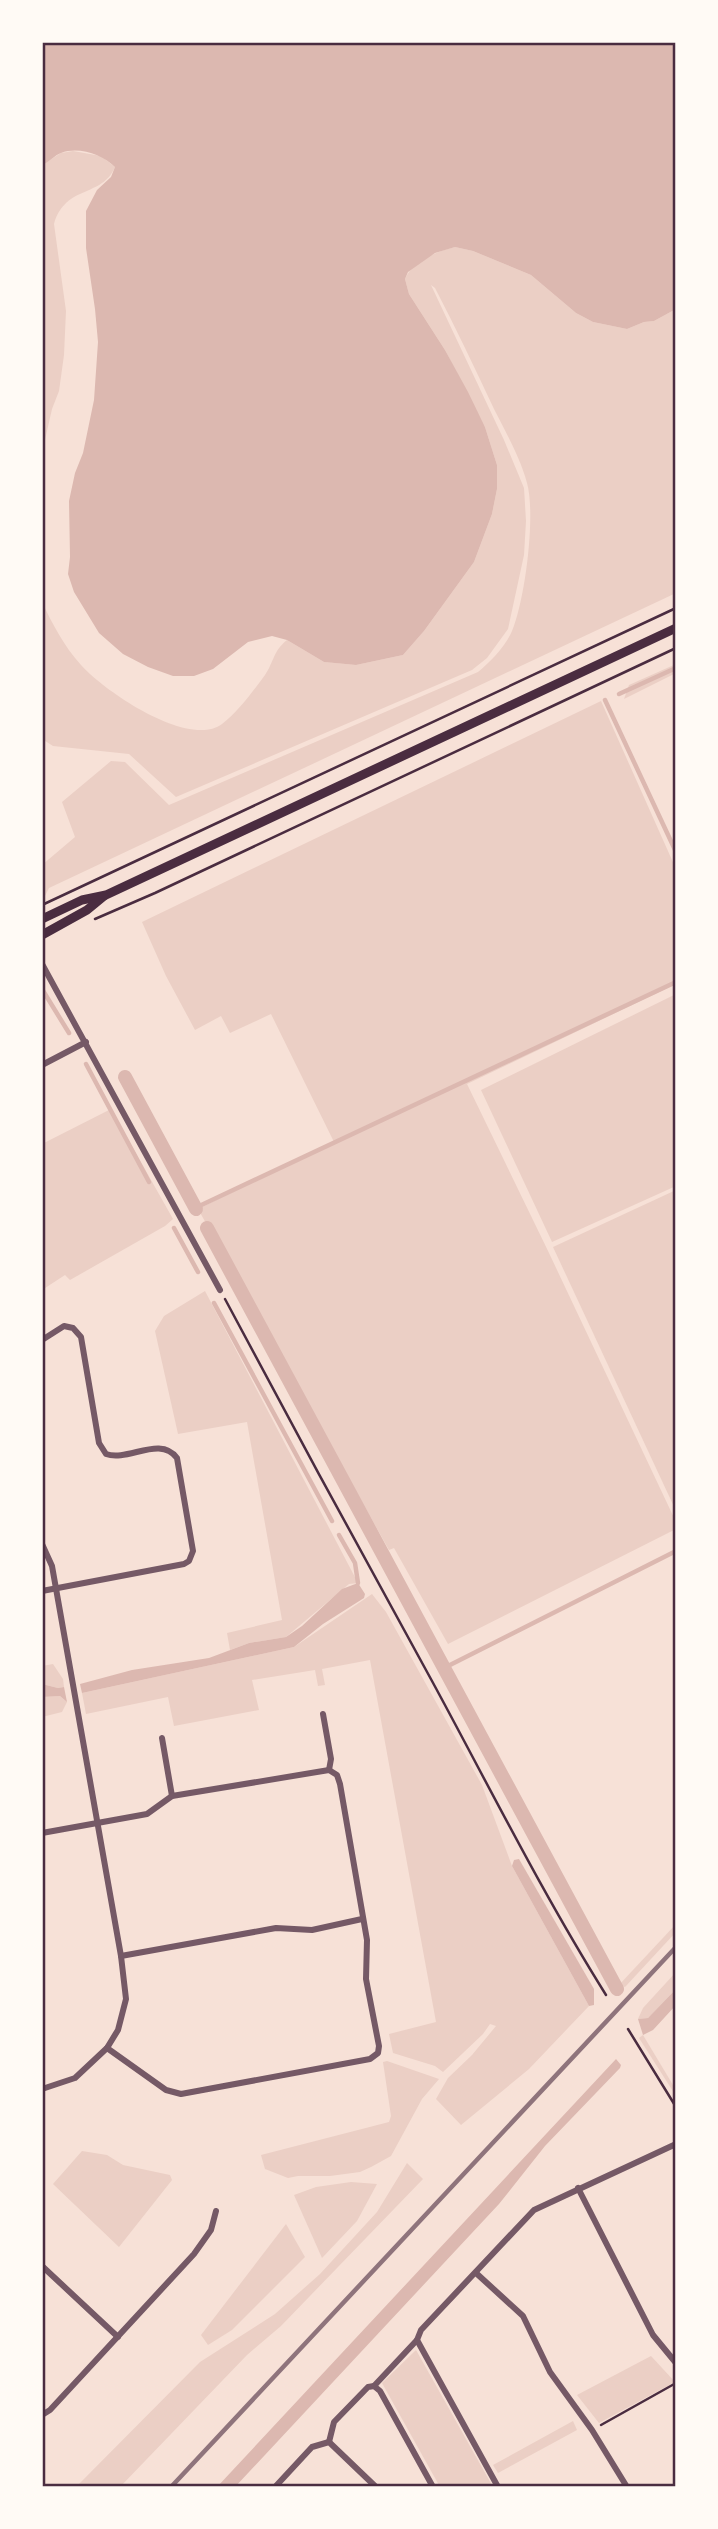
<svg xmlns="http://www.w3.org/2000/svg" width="718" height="2529" font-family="Lato,sans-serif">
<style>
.green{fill:#ebcfc5}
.water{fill:#dcb8b0}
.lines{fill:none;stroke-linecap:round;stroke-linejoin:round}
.stream{stroke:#dcb8b0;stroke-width:4.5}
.canal{stroke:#dcb8b0;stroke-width:14}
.path{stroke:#4a2c40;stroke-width:2.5}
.minor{stroke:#755966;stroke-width:6}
.secondary{stroke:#4a2c40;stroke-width:9}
.rail{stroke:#8f747c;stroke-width:4.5}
.neatline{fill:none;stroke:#4a2c40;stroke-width:2.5}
</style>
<rect width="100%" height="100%" fill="#f7e1d7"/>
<g class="green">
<path d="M 73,151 L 101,156 L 115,167 C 102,198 66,184 54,224 L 66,311 L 64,355 L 59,391 L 52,409 L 42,453 L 42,165 L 61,153 Z"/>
<path d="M 455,247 L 473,251 L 531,275 L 576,313 L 593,322 L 627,329 L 644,322 L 654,321 L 676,309 L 676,593 L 49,888 L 44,898 L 42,865 L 75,837 L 62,802 L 111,761 L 125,762 L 169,805 L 478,672 C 491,661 505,647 512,631 C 525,600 536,515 527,483 C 520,457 506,433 494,409 C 475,369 456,328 435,288 L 431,285 L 504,440 L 524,488 L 526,521 L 524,555 L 508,629 L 487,658 L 472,670 L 176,797 L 129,754 L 53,746 L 42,739 L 42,602 C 53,625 64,646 81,665 C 104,691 189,749 222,724 C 238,712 253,691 265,675 C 274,662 273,651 287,640 L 324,662 L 356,665 L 403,655 L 424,631 L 474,562 L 492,514 L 497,489 L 497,465 L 485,427 L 445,350 L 409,294 L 405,279 C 413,260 436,252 455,247 Z"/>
<polygon points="676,664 676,673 624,699 629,685"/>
<polygon points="601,701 676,869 676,984 467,1084 549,1253 676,1522 676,1529 448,1644 394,1548 389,1550 198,1209 334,1142 271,1014 230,1033 221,1016 195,1030 166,976 142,922"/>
<polygon points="676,994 676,1186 552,1242 481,1090"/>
<polygon points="111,1109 173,1219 165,1226 70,1280 65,1275 42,1290 42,1144"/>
<polygon points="676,1190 676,1511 553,1247"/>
<polygon points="205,1291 358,1583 349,1584 286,1637 249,1643 230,1650 227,1633 282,1620 247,1422 178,1434 155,1331 164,1316"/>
<polygon points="372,1594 386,1612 482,1785 512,1866 589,2006 529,2069 461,2125 436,2099 448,2078 472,2055 496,2026 490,2024 483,2034 443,2072 435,2066 393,2053 389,2034 436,2022 370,1660 322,1669 325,1685 318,1686 315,1670 252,1680 259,1710 174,1726 168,1697 86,1714 82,1693 294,1647"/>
<polygon points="53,1664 63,1679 64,1687 58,1688 42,1684 42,1666"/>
<polygon points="60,1696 67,1702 62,1712 42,1717 42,1697"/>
<polygon points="676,1924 676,1932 625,1987 619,1985"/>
<polygon points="676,1972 676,1989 648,2018 638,2019 643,2008"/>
<polygon points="643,2035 676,2090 676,2096 639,2038"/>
<polygon points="387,2061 439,2079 422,2099 391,2156 371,2167 360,2172 330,2176 298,2176 288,2178 265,2169 261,2155 389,2122 391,2116 383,2062"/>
<polygon points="82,2151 107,2155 123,2165 170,2175 172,2180 119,2247 53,2184"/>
<polygon points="407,2163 423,2179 281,2326 247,2355 120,2487 76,2487 200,2362 275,2314 320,2274 377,2212"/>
<polygon points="351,2182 377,2184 357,2221 322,2258 294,2195 316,2187"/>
<polygon points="286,2224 305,2257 232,2330 208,2345 201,2335"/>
<polygon points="416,2350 493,2487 440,2487 382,2383"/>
<polygon points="651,2356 675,2382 599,2423 577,2395"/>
<polygon points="573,2421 577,2430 498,2473 493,2465"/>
</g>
<g class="water">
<path d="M 42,42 L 676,42 L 676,309 L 654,321 L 644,322 L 627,329 L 593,322 L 576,313 L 531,275 L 473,251 L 455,247 L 435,253 L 408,272 L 405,279 L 409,294 L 445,350 L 468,392 L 485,427 L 497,465 L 497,489 L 492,514 L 474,562 L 424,631 L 403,655 L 356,665 L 324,662 L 287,640 L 272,636 L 248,642 L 213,669 L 194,676 L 173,676 L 148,667 L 123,654 L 99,633 L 74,592 L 68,574 L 70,557 L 69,501 L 75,473 L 83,453 L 94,400 L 98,342 L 95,309 L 86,248 L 86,211 L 97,190 L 111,177 L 115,167 C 103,155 79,146 61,153 C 55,155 49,162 42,165 Z"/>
<polygon points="358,1583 365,1594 364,1598 323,1624 294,1647 82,1693 80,1684 132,1670 209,1658 249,1643 286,1637 302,1626 342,1589"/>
<polygon points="42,1684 58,1688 64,1687 67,1702 60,1696 42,1697"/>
<polygon points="519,1859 594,1989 594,2005 589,2006 512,1866 514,1860"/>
<polygon points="676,1989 676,2005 653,2030 643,2035 638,2019 648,2018"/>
<polygon points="616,2059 621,2065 620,2068 545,2146 499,2204 235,2487 217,2487"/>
</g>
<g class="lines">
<g class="stream">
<polyline points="619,694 676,668"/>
<polyline points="605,700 676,852"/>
<polyline points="42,989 69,1033"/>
<polyline points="86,1064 149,1182"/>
<polyline points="195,1208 676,982"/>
<polyline points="174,1228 198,1272"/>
<polyline points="214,1303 332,1521"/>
<polyline points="339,1535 355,1563 358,1583"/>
<polyline points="444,1668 676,1551"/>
</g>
<g class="canal">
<polyline points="125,1077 196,1209"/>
<polyline points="207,1228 617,1989"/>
</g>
<g class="path">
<polyline points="42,905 676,608"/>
<polyline points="95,919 155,893 676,648"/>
<path d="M 225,1299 C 293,1427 362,1554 432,1681 C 489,1786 542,1893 606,1995"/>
<polyline points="628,2029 676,2107"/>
<polyline points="601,2425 676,2383"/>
</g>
<g class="minor">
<polyline points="42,964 220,1290"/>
<polyline points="42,1065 86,1042"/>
<path d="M 42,1340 L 64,1326 L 73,1328 L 81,1337 L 99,1443 L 106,1454 C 128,1462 160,1435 177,1458 L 193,1551 L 189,1561 L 184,1564 L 42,1591"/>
<polyline points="42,1544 52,1566 121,1956 126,1999 118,2030 107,2048 75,2078 42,2089"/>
<polyline points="323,1714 331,1759 329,1770"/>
<polyline points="162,1738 172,1796"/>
<polyline points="42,1833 147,1814 172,1796 329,1770 337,1775 340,1784 367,1940 366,1979 379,2046 378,2053 370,2059 181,2094 166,2090 107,2048"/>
<polyline points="121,1956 276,1928 312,1930 362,1919"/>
<polyline points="578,2188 653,2335 676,2363"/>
<polyline points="42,2266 118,2337"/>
<polyline points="476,2273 523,2316 550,2372 592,2430 627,2487"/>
<polyline points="374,2386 417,2340"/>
<polyline points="42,2415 50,2410 194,2254 211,2230 216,2211"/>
<polyline points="329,2442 334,2422 368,2387 374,2386 380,2391 433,2487"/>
<polyline points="275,2487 312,2447 329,2442 376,2487"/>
<polyline points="498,2487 417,2340 421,2330 534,2210 676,2144"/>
</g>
<g class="secondary">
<polyline points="42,919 82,900 106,895 676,628"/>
<polyline points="42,935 87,910 104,896"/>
</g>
<polyline class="rail" points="171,2487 676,1947"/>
</g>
<rect width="718" height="2529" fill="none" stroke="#fffaf5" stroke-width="88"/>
<rect x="44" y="44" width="630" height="2441" class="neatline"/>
</svg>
